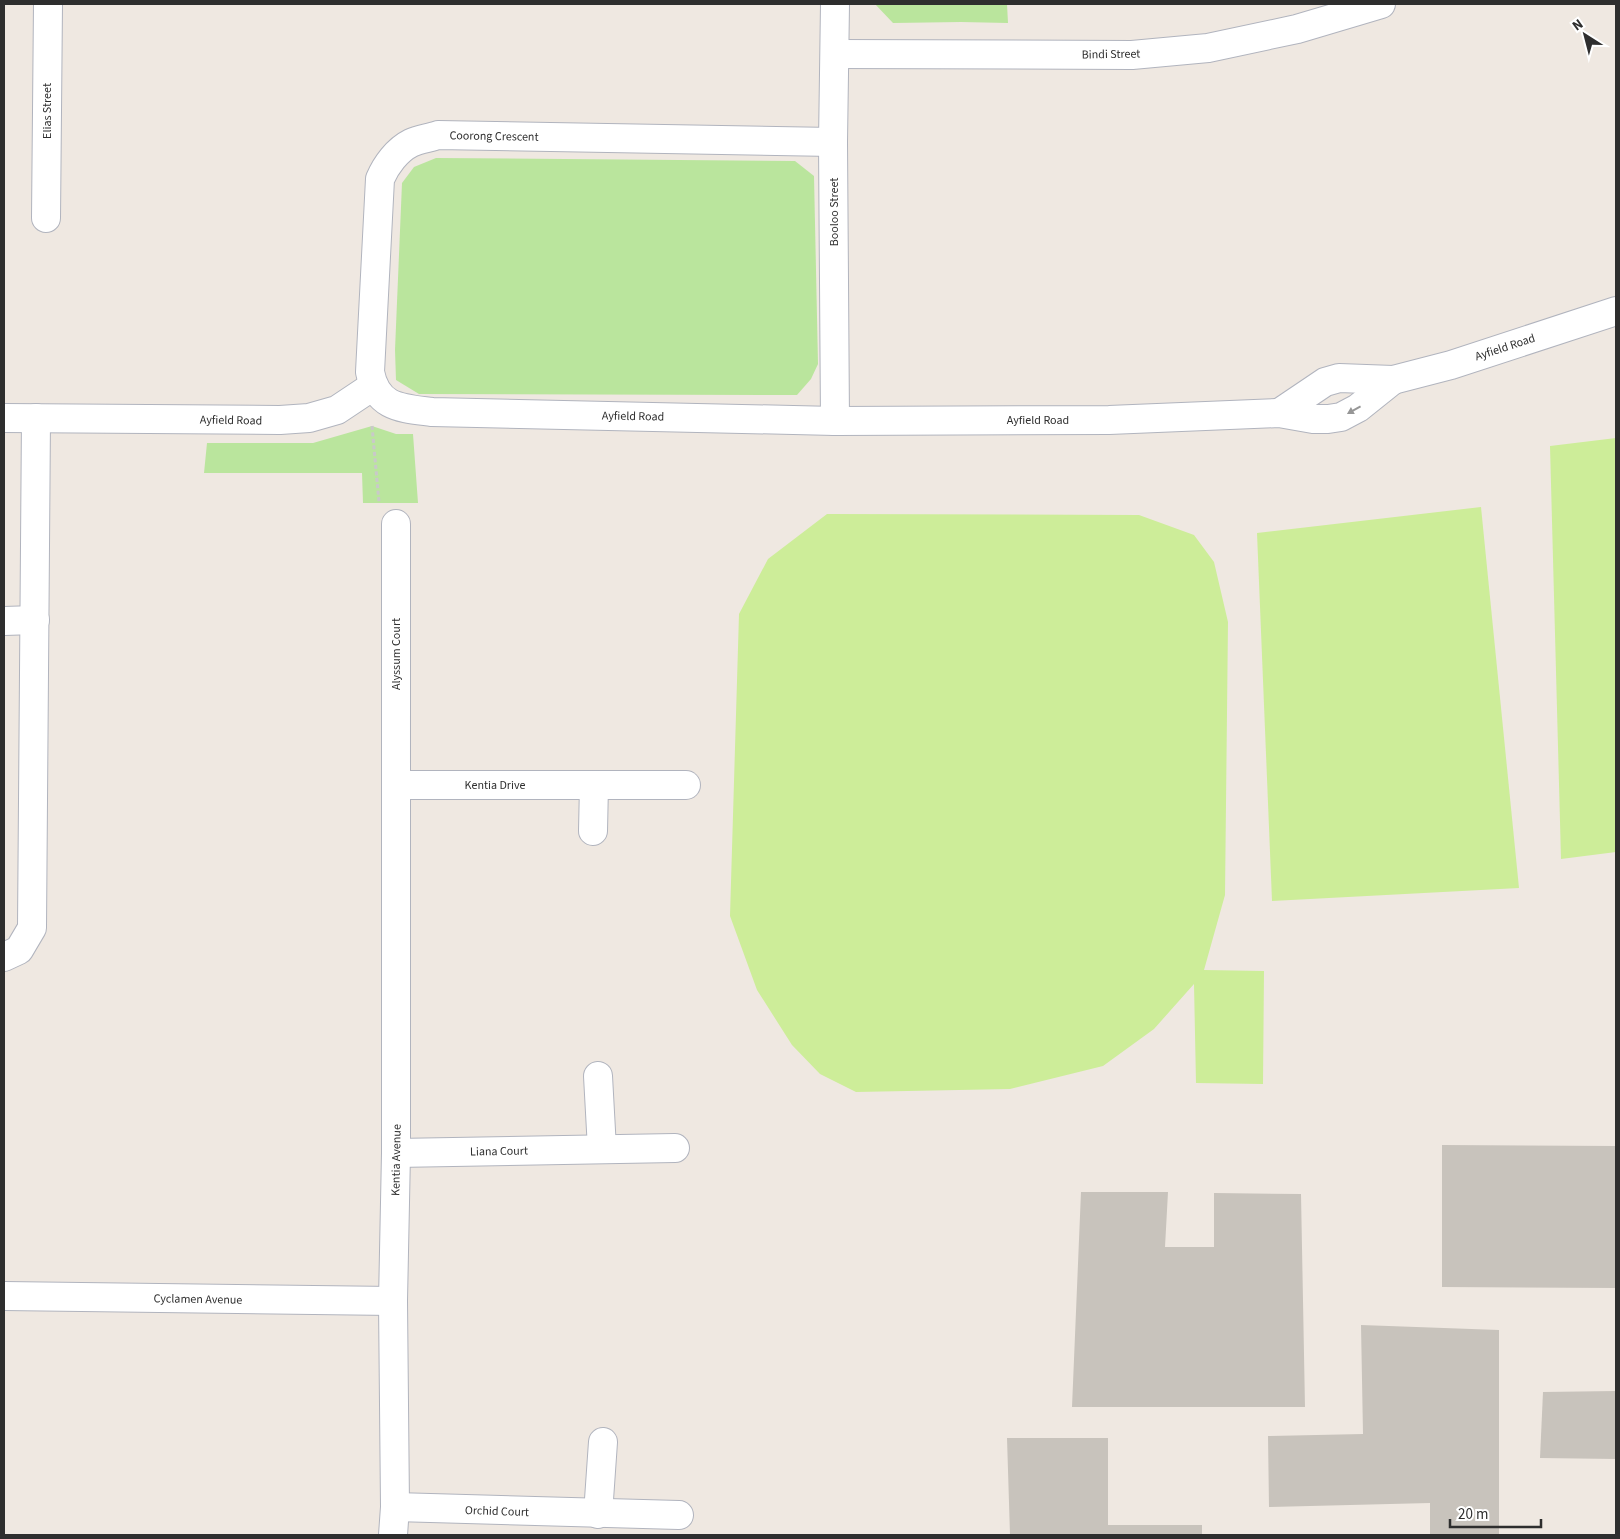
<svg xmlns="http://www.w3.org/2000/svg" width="1620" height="1539" font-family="'Source Sans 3',sans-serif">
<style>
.green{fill:#bae59d}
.pitch{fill:#cded99}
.building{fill:#c8c3bc}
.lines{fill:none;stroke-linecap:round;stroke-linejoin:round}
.minor-casing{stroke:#b1b4be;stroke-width:30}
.path{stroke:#c9c9c9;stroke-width:3;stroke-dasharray:4 2.5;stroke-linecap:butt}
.minor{stroke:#fff;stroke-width:28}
.oneway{fill:#969696}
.labels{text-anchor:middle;stroke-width:4.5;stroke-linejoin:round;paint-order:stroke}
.street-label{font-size:12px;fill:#2e2e2e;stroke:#fff}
</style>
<rect width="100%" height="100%" fill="#efe8e1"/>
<g class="green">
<polygon points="875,4 1007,4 1008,23 961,22 893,23"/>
<polygon points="436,158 795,161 814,176 818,364 811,379 797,395 419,394 396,380 395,350 402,183 414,167"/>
<polygon points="372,426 396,434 413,434 418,503 363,503 362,473 204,473 207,443 313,443"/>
</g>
<g class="pitch">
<polygon points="1616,438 1616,852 1561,859 1550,446"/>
<polygon points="1481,507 1519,888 1272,901 1257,533"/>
<polygon points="827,514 1139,515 1194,535 1214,562 1228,622 1225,895 1204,970 1264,971 1263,1084 1196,1083 1194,984 1154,1029 1103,1066 1010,1089 856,1092 820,1074 792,1045 757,990 730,916 739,614 768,559"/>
</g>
<g class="building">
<polygon points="1442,1145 1616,1146 1616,1288 1442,1287"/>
<polygon points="1081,1192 1168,1192 1165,1247 1214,1247 1214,1193 1301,1194 1305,1407 1072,1407"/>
<polygon points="1361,1325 1499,1330 1499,1535 1430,1535 1430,1503 1269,1507 1268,1436 1363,1434"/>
<polygon points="1616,1391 1616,1459 1540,1458 1543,1392"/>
<polygon points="1007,1438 1108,1438 1108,1525 1202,1525 1202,1535 1010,1535"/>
</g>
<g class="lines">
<g class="minor-casing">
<g id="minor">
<polyline points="835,4 833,142 835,421"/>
<polyline points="835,54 1132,55 1208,48 1297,29 1381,4"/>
<path d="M 833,142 L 438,135 C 430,138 419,139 411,143 C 397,150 386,165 380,179 L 370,372 C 377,408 401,408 432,412 L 835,421 L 1109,420 L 1279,413 L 1313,419 L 1328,419 L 1341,417 L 1358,408 L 1393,380"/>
<polyline points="46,218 48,4"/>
<polyline points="1279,413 1325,382 1339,378 1393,380 1451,365 1616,311"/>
<polyline points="4,418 280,420 309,418 337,410 373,386"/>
<polyline points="4,621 35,620"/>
<polyline points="396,785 686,785"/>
<polyline points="593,831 594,785"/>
<polyline points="4,957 19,950 32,928 36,418"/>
<polyline points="598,1076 602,1149"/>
<polyline points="396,1153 675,1148"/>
<polyline points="4,1296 393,1301"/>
<polyline points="395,1507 679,1515"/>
<polyline points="598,1514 603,1442"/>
<polyline points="393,1535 395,1507 393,1301 396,1153 396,524"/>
</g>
</g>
<polyline class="path" points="372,426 379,502"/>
<use href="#minor" class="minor"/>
</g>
<defs><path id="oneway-solid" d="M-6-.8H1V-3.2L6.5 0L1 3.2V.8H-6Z" transform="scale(1.25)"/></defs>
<use class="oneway" href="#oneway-solid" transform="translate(1354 410) rotate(151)"/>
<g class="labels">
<g class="street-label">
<text transform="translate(1111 54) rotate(-1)" y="4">Bindi Street</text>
<text transform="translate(47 111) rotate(-90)" y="4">Elias Street</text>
<text transform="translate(494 136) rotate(1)" y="4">Coorong Crescent</text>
<text transform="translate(834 212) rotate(-90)" y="4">Booloo Street</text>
<text transform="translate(1505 347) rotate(-18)" y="4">Ayfield Road</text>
<text transform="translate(633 416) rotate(1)" y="4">Ayfield Road</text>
<text transform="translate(231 420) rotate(1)" y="4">Ayfield Road</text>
<text x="1038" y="424">Ayfield Road</text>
<text transform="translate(396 654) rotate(-90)" y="4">Alyssum Court</text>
<text x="495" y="789">Kentia Drive</text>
<text transform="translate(499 1151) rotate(-1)" y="4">Liana Court</text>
<text transform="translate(396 1160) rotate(-89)" y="4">Kentia Avenue</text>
<text transform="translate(198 1299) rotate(1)" y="4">Cyclamen Avenue</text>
<text transform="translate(497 1511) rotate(2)" y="4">Orchid Court</text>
</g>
</g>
<rect width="1620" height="1539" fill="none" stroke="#2e2e2e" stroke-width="10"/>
<g transform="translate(1585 35) rotate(324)" stroke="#ffffff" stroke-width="4" paint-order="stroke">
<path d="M0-4L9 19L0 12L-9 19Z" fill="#2e2e2e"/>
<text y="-8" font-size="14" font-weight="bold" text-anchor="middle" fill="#2e2e2e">N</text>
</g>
<path d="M1450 1519v8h91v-8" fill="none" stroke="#2e2e2e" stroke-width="2.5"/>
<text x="1458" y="1519" font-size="15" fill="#2e2e2e" stroke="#ffffff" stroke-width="4" paint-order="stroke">20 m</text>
</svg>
